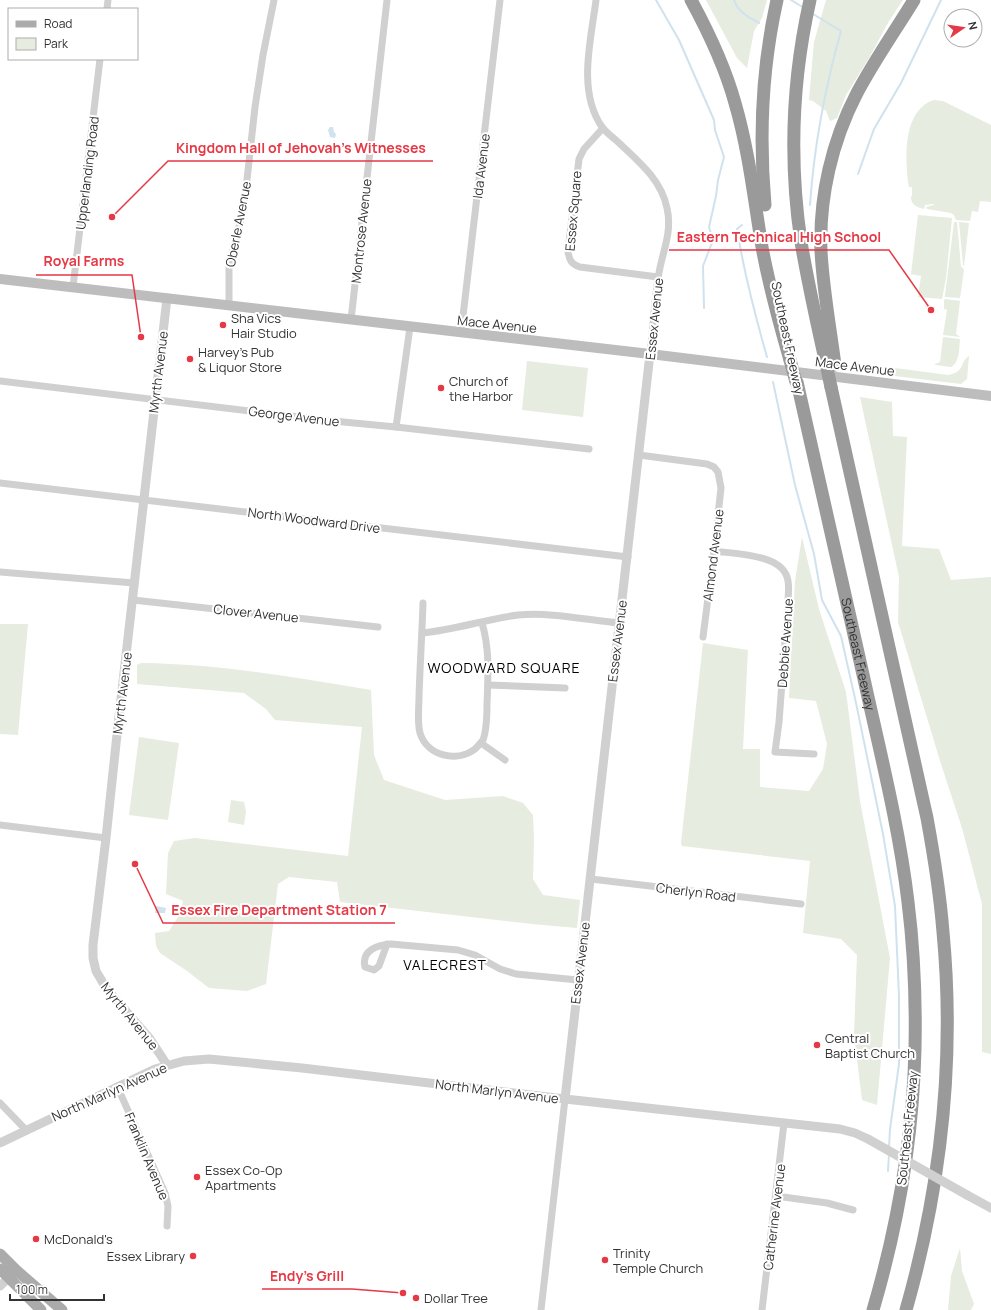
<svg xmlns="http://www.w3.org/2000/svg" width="991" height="1310" font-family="Manrope,sans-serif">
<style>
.green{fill:#e6ecdf}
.water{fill:#cfe2ee}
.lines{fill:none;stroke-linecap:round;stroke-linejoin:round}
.stream{stroke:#cfe2ee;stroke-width:2}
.minor{stroke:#d0d0d0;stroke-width:7}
.tertiary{stroke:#d0d0d0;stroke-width:9}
.secondary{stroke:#bdbdbd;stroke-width:10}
.primary{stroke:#ababab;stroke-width:11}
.motorway{stroke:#9a9a9a;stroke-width:13}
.tertiary-bridge{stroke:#d0d0d0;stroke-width:9}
.motorway-bridge{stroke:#9a9a9a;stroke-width:13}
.poi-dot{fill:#e63946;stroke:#fff;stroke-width:1.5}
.labels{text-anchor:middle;stroke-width:4;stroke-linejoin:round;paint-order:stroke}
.street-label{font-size:13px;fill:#333;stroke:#fff}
.poi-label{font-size:13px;fill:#333;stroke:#fff;text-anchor:start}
.neighbourhood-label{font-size:14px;letter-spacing:1px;fill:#000;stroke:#fff}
.leader{fill:none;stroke:#e63946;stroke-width:1.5}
.callout-dot{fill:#e63946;stroke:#fff;stroke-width:1.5}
.callout-label{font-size:14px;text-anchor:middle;font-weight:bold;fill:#e63946;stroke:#fff;stroke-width:4;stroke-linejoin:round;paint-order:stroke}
</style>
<rect width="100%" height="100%" fill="#fff"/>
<g class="green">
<polygon points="706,0 767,0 762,18 754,31 747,68 737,58"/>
<polygon points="826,0 903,0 889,21 869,58 846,95 837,118 830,121 826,111 813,101 809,100 814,42"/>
<path d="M 934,100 L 943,101 L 991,125 L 991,202 L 980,201 L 978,212 L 972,211 L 970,221 L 956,220 L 954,215 L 951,213 L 927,209 L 926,207 L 934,205 L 934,204 L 925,205 L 924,209 C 917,207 911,205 911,197 L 912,196 L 912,187 L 909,187 C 905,160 902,110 934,100 Z"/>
<polygon points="918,215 952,218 946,278 942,299 918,297 921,276 911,274"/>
<polygon points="954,222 957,222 961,267 963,268 964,270 960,298 945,297 945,296"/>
<polygon points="959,222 969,223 964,266 963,265"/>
<polygon points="945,299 960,301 956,334 960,337 943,335 947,310 944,309 944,300"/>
<path d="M 943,337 L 960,339 C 959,349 960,362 951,367 L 935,365 L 935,364 L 940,362 Z"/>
<path d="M 969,356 L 967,379 L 961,384 L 895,376 L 895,368 L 948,375 C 966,372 959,362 969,356 Z"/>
<polygon points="527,361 588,368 583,417 522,410"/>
<polygon points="860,397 892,402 893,436 907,437 902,546 939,549 951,580 991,577 991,1054 982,1052 982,904 962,828 941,764 898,622 899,577"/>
<polygon points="802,537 819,609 846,692 860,801 890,958 877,1105 862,1100 854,1035 857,955 841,939 803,933 810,861 682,846 681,843 703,643 748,650 743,749 760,749 760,787 809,791 823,769 827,744 816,701 789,698 795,581"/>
<polygon points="0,624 28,624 18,735 0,734"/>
<path d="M 141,663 C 220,664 293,677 371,690 L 374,755 L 384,780 L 445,800 L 503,796 L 523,803 L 533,815 L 534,839 L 533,879 L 543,895 L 580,900 L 577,928 L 532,924 L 340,902 L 337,882 L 289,877 L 278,884 L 266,984 L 247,991 L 209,988 L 187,971 L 160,953 L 156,946 L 155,933 L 169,931 L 180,914 L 183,901 L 166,894 L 168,853 L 174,841 L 195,838 L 348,856 L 362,727 L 275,720 L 266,709 L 244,693 L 137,684 L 137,665 Z"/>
<polygon points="139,737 179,743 168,820 129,815"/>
<polygon points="231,800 244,802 246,812 244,825 228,822"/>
<polygon points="960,1248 962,1271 974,1304 971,1310 948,1310 951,1276"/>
</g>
<g class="water">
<polygon points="330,127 333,127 334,132 336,134 335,138 330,137 328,130"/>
<polygon points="156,906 166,908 165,913 155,913"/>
</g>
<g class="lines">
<g class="stream">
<polyline points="656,0 679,40 714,120 715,130 724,157 718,180 716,196 709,227 713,240 703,266 704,308"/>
<path d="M 734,0 C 738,12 748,17 759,23"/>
<polyline points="791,0 804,8"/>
<polyline points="858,174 874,129 901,83 941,0"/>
<path d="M 810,205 C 814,146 825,88 841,31 L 813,14"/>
<path d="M 742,225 L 737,229 C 744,273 755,315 767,357"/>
<polyline points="773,382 795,485 814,554 822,600 841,636 856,703 883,834 895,906 899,996 899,1064 890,1129 889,1148"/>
<polyline points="888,1171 889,1154"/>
</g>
<g class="minor">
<path d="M 596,0 C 591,40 577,91 602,127 C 606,132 612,137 617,141 C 638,161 661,179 667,208 C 673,234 661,254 658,279 C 654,304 653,329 650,354"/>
<polyline points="107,9 108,0"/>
<path d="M 603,128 L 584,149 L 579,159 L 568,251 C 569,260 571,264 580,267 L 658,277"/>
<polyline points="73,287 100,59"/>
<polyline points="229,305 229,266 244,207 255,107 263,55 274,0"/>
<polyline points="351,320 387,0"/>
<polyline points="461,333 500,0"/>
<polyline points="0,381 333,421 396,427 589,449"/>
<polyline points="396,427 410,327"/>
<polyline points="639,455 707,464 714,467 718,472 721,488 714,551 703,637"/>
<polyline points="0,483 628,557"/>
<path d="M 714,551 C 735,554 780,554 787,577 C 790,585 788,594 788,602 L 779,722 L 775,752 L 814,754"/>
<polyline points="0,572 134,583"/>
<polyline points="133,600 378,627"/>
<path d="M 423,603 C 422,634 420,665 419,697 C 419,708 417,722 420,733 C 427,756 457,763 475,749 C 478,746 481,743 483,740 C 487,729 487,715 487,704 C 488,676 490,650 482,623"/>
<path d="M 422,633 C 455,630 486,619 518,615 C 552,612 586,620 619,623"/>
<polyline points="488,685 565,688"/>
<polyline points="481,743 505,760"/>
<polyline points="0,825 106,838"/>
<polyline points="591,879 801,904"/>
<path d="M 387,944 L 379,966 L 374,970 L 365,967 C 361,950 378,945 391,944 L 458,950 L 475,955 L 500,969 L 516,974 L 578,980"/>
<polyline points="117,1086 165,1193 168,1206 167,1226"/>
<polyline points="0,1103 26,1130"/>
<polyline points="776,1196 827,1203 853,1210"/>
<polyline points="541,1310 565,1099"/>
<polyline points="762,1310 784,1123"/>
</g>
<g class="tertiary">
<polyline points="167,1065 150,1039 106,988 96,971 93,958 93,945 106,838 118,725 167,298"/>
<polyline points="565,1099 650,354"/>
<polyline points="0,1143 155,1069 184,1061 209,1059 302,1068 565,1099 840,1129 855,1133 868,1139"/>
<polyline points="967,1195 991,1208"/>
<polyline points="0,1286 13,1273"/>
</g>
<polyline class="secondary" points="0,279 650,354 991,396"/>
<g class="primary">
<polyline points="0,1254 16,1270 62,1310"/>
<polyline points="0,1269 41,1310"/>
</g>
<g class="motorway">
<path d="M 691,0 C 709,33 725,67 735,103 C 749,151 754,199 762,247 C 769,285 779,322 790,360"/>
<path d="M 810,0 C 792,80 789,161 801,242 C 808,283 817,324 826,364"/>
<path d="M 765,205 C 759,137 762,67 777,0"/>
<path d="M 835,365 C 830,327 823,289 821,251 C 819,197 832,141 857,93 C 874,61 895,31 914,0"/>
<path id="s1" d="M 797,382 C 819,481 842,580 864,679 C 880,752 899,826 908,902 C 914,950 916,1000 915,1049 C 913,1137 898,1225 873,1310"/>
<path d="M 831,387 L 927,818 C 934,856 940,894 943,932 C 955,1059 941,1187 906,1310"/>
</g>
<polyline class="tertiary-bridge" points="868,1139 967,1195"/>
<g class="motorway-bridge">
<polyline points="790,360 796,382"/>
<polyline points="826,364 831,387"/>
</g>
</g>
<g class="poi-dot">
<circle cx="223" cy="325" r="4"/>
<circle cx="190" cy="359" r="4"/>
<circle cx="441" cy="388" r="4"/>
<circle cx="817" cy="1045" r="4"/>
<circle cx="197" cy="1177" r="4"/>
<circle cx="36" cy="1239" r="4"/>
<circle cx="193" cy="1256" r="4"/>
<circle cx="605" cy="1260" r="4"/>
<circle cx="416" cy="1298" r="4"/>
</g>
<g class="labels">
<g class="street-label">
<text transform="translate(481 166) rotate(-83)" y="5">Ida Avenue</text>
<text transform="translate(87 173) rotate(-83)" y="5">Upperlanding Road</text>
<text transform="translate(573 211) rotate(-85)" y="5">Essex Square</text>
<text transform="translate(238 224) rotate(-79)" y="5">Oberle Avenue</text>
<text transform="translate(361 231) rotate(-84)" y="5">Montrose Avenue</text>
<text transform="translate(654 319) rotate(-84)" y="5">Essex Avenue</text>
<text transform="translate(497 324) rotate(6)" y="5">Mace Avenue</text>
<text transform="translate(788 338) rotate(78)" y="5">Southeast Freeway</text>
<text transform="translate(855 366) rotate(7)" y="5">Mace Avenue</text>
<text transform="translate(158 372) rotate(-83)" y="5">Myrth Avenue</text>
<text transform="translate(294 416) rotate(7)" y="5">George Avenue</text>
<text transform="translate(314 520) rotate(7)" y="5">North Woodward Drive</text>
<text transform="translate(713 555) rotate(-83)" y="5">Almond Avenue</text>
<text transform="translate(256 613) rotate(6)" y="5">Clover Avenue</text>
<text transform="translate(617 641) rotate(-83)" y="5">Essex Avenue</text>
<text transform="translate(785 643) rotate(-86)" y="5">Debbie Avenue</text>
<text dy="5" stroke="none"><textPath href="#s1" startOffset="279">Southeast Freeway</textPath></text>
<text transform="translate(122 693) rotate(-83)" y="5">Myrth Avenue</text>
<text transform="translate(696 892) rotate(7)" y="5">Cherlyn Road</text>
<text transform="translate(580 963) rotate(-83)" y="5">Essex Avenue</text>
<text transform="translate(130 1016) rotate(51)" y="5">Myrth Avenue</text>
<text transform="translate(497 1091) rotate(7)" y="5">North Marlyn Avenue</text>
<text transform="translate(109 1092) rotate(-24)" y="5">North Marlyn Avenue</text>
<text transform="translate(907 1128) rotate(-84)" y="5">Southeast Freeway</text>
<text transform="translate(147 1156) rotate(67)" y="5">Franklin Avenue</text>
<text transform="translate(774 1217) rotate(-83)" y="5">Catherine Avenue</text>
</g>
<g class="poi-label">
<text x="231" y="323">Sha Vics<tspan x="231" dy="15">Hair Studio</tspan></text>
<text x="198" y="357">Harvey’s Pub<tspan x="198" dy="15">&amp; Liquor Store</tspan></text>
<text x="449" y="386">Church of<tspan x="449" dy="15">the Harbor</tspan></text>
<text x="825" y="1043">Central<tspan x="825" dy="15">Baptist Church</tspan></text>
<text x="205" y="1175">Essex Co-Op<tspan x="205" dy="15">Apartments</tspan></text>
<text x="44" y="1244">McDonald's</text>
<text x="613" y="1258">Trinity<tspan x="613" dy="15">Temple Church</tspan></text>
<text x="185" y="1261" text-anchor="end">Essex Library</text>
<text x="424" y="1303">Dollar Tree</text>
</g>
<g class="neighbourhood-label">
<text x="504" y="673">WOODWARD SQUARE</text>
<text x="445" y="970">VALECREST</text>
</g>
</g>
<path class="leader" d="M112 217L168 161H433M931 310L889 250H669M141 337L132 275H36M135 864L163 923H395M403 1293L352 1289H262"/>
<g class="callout-dot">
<circle cx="112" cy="217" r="4"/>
<circle cx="931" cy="310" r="4"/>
<circle cx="141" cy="337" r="4"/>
<circle cx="135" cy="864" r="4"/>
<circle cx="403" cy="1293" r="4"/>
</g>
<g class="callout-label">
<text x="301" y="153">Kingdom Hall of Jehovah’s Witnesses</text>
<text x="779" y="242">Eastern Technical High School</text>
<text x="84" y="266">Royal Farms</text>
<text x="279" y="915">Essex Fire Department Station 7</text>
<text x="307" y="1281">Endy’s Grill</text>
</g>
<rect x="8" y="8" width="130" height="52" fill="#ffffff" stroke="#adadad"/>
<rect x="16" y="21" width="20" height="6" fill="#ababab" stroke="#adadad"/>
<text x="44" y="28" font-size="12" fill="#333333">Road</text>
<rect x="16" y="38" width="20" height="12" fill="#e6ecdf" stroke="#adadad"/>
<text x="44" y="48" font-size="12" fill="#333333">Park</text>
<g transform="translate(963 28) rotate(77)"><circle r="19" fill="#ffffff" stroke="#adadad"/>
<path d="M0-3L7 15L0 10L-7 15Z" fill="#e63946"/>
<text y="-6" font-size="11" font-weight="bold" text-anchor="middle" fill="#333333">N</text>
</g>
<path d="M10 1294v6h94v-6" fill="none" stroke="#333333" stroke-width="2"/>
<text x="16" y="1294" font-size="12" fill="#333333" stroke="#ffffff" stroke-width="3" paint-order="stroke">100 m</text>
</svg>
